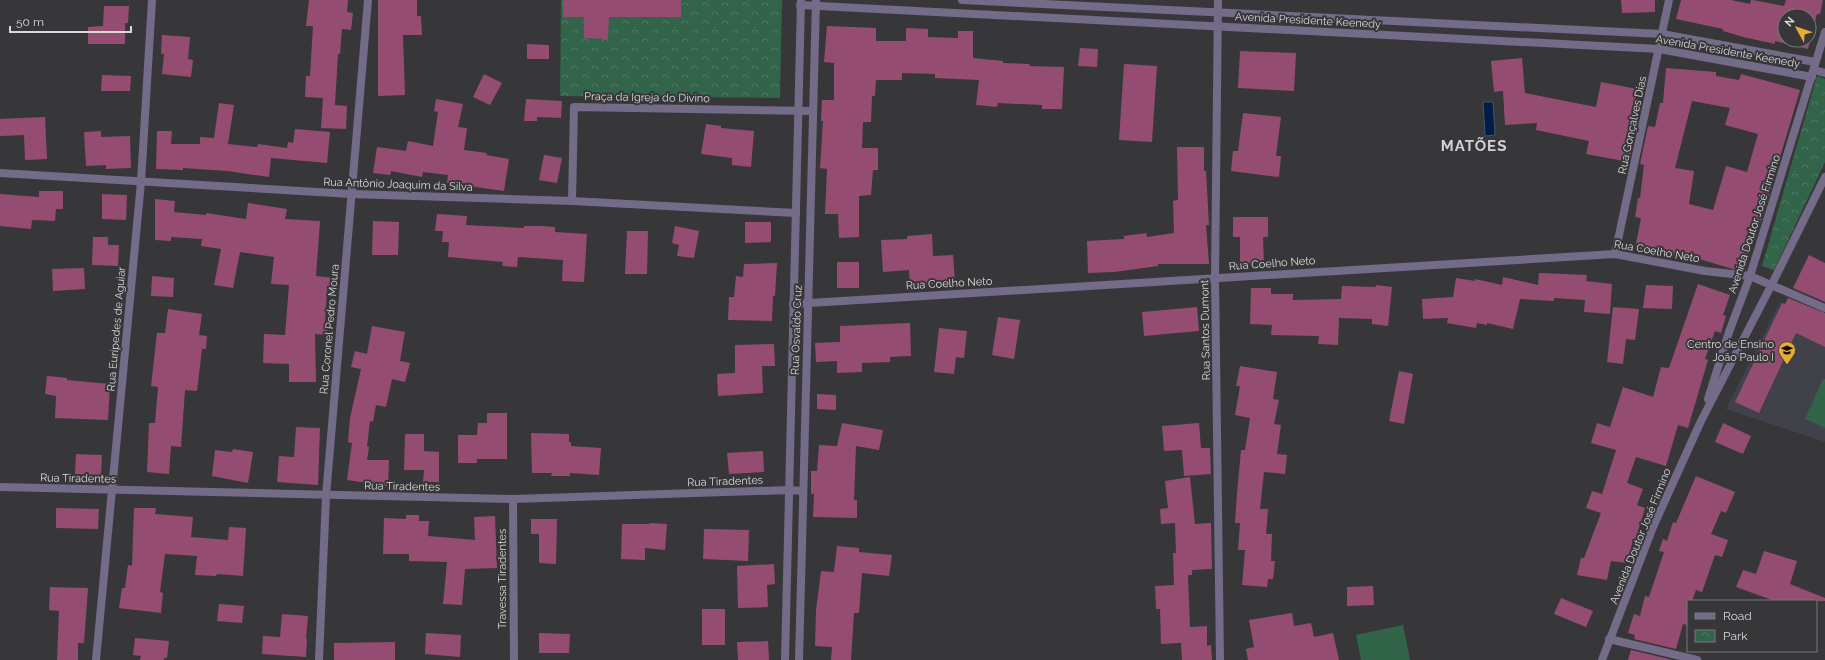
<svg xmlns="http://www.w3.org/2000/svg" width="1825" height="660" font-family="Raleway,sans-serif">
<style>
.built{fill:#414149}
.park{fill:url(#park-crowns)}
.garden{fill:#32644a}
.water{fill:#011d46;stroke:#425572}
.building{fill:#944d71;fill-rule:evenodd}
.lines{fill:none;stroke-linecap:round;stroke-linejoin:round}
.minor{stroke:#746b89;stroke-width:8}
.tertiary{stroke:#746b89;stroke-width:8}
.labels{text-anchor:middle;stroke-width:4;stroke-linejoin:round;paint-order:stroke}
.street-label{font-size:11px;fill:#d9d8da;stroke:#37373a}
.poi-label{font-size:11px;fill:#d9d8da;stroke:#37373a;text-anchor:end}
.district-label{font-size:15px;font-weight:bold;letter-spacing:1px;fill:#d2d2d5;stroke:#37373a}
</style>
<defs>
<pattern id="park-crowns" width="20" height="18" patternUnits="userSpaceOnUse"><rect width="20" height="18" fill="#32644a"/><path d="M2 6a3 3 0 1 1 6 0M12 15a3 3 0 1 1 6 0" fill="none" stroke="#4f7964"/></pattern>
</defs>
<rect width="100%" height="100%" fill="#37373a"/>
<polygon class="built" points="1780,302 1825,321 1825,442 1726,409"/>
<g class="park">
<polygon points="561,0 782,0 780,98 560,96"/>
<polygon points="1817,76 1825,79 1825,162 1774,270 1762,266"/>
</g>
<g class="garden">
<polygon points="1823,379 1825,379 1825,428 1805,419"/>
<polygon points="1403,625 1410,660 1361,660 1356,635"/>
</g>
<polygon class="water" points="1483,102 1493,102 1495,135 1485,136"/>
<g class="building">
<polygon points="309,0 348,0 347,12 353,13 351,30 342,29 340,54 338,54 335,105 347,106 346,129 321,128 323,98 305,97 306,76 310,76 313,26 306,26"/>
<polygon points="378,0 417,0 417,16 421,16 422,35 403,35 405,95 378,96"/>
<polygon points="563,0 681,0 681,17 609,17 608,39 584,38 584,17 563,17"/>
<polygon points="1621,0 1655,0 1655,12 1622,13"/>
<path d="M 1681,0 L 1731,0 L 1750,4 L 1751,0 L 1753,0 L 1784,6 L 1786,0 L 1823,0 L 1820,14 L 1817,14 L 1808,49 L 1775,41 L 1775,44 L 1743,37 L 1723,31 L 1723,29 L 1676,19 ZM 1785,16 L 1809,16 L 1809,40 L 1785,40 Z"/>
<polygon points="104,6 129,6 128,23 125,23 125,44 88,44 88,27 103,26"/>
<polygon points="827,26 876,28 876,41 906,41 906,28 928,29 928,37 958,38 958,31 973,31 973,58 1003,61 1003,63 1030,64 1029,66 1064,67 1062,109 1042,109 1042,105 998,103 997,107 976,105 979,80 935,78 935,74 902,73 902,80 876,80 875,96 872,96 871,122 863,122 862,148 878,148 878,170 873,170 871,195 859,196 859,237 839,238 838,214 825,214 827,169 820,168 823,121 821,121 822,100 834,100 834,63 824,62"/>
<polygon points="162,35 190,37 188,59 193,60 191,77 162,74 164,54 161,54"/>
<polygon points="527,44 549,45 549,59 527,59"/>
<polygon points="1080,48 1098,49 1097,67 1078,66"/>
<polygon points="1240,51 1296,53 1294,91 1238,88"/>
<polygon points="1522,58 1525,93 1596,107 1601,82 1637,89 1630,122 1637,123 1629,162 1586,154 1589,141 1536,130 1537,123 1505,125 1503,91 1494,92 1491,61"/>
<polygon points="1124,64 1157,66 1152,142 1119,140"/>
<path d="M 1666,68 L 1716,72 L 1716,76 L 1739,80 L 1741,74 L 1800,90 L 1762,218 L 1755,240 L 1752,239 L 1744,270 L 1733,269 L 1682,254 L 1681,258 L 1635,249 L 1641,218 L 1635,217 L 1638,198 L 1640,198 L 1644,165 L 1640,164 L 1648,126 L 1655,127 L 1660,103 L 1663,103 ZM 1692,101 L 1730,108 L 1725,125 L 1758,134 L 1747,172 L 1726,166 L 1713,210 L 1689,204 L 1694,171 L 1675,168 Z"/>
<polygon points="484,74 502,83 490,105 473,97"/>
<polygon points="102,75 131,76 130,91 101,91"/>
<polygon points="436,99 463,104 458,127 467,128 464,150 487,153 486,155 509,159 504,191 447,183 448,175 423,172 422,177 391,171 390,175 373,173 377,147 406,151 408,141 433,146 438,112 434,111"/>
<polygon points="526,99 562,101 561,118 537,117 537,121 524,121"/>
<polygon points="219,103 234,105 228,144 257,147 258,144 287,148 288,142 293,143 295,129 330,132 327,163 271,158 269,177 227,171 183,168 183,170 156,169 157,131 172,131 171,144 200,144 200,137 214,138"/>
<polygon points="1243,113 1281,117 1276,156 1281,156 1279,177 1231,171 1233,151 1238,151"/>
<polygon points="45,117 47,159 25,160 24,135 0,136 0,119"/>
<polygon points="706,124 721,126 721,128 754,131 751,167 732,165 732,158 701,154"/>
<polygon points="101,131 101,137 130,136 131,168 106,169 106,165 86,166 84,132"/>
<polygon points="1177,147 1204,147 1204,171 1206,171 1209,225 1206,225 1209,264 1158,264 1158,266 1114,272 1088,273 1087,241 1124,239 1124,236 1146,233 1147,237 1174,233 1173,201 1178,200"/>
<polygon points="544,155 562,158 557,183 539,180"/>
<polygon points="39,191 63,191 63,209 56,209 55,221 32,220 31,229 0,226 0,194 39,197"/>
<polygon points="102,194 127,195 126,220 102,219"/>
<polygon points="155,199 175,201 174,212 206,215 206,213 246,219 248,203 287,209 285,219 320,221 316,276 336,278 335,290 327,290 325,322 328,323 327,335 315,334 316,382 289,382 289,364 263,363 264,334 285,335 289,285 271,284 274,257 240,252 233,288 214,285 221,249 201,246 202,239 171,237 171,241 155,240"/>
<polygon points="437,214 467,216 466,225 524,228 524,226 540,226 555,227 555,232 587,234 584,282 562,281 563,260 518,257 517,267 502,266 503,262 448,257 449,242 442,242 443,231 435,231"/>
<polygon points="1233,217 1268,217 1268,237 1263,237 1264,263 1240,264 1240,237 1233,237"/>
<polygon points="373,221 399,222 398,255 372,255"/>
<polygon points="745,222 771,222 771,242 745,243"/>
<polygon points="675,226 699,231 694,258 677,256 679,245 672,243"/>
<polygon points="627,231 648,231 647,274 625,274"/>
<polygon points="932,234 933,256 953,255 955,282 910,287 909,270 883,272 881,240 907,239 907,236"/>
<polygon points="93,237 108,237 108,245 119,245 118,266 92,265"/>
<polygon points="1809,255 1825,263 1825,302 1793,288"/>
<rect x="837" y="262" width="22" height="26"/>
<polygon points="777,263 775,296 773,296 772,321 728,320 729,297 734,297 736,276 743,277 744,264"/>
<polygon points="84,268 85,289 53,291 52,269"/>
<polygon points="1539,273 1587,275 1586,281 1612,284 1610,314 1584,312 1585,300 1554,298 1554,301 1520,299 1513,329 1487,323 1487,325 1477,323 1476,328 1447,323 1448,318 1423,319 1422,299 1453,297 1456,278 1475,281 1475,279 1502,285 1503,277 1538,285"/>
<polygon points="152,276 174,278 173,297 151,296"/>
<polygon points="1698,284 1730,295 1723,315 1726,316 1721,333 1715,331 1705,359 1708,360 1688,428 1678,425 1666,466 1636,457 1627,483 1643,489 1637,505 1645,508 1635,541 1633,540 1627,563 1611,561 1607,580 1577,575 1581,558 1584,558 1601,513 1586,508 1592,491 1602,494 1616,450 1591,443 1597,423 1610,427 1623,387 1653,397 1661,367 1669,368"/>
<polygon points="1376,285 1392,287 1388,326 1372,324 1372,319 1339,318 1338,345 1318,344 1319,336 1271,335 1272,325 1250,324 1251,288 1271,288 1271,294 1293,294 1293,300 1341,299 1342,286 1376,287"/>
<polygon points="1646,285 1673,286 1672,309 1643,308"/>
<polygon points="1788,298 1825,313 1825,347 1796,333 1759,413 1735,402 1782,303 1785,304"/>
<polygon points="1197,307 1199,331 1144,336 1142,312"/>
<polygon points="1613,307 1639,309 1635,340 1626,339 1623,364 1607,362"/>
<polygon points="168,309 202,314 199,335 207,336 206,349 202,349 197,391 185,390 181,447 171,446 169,474 147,472 149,423 155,423 158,387 151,386 157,333 165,333"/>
<polygon points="998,317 1020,320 1014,359 992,355"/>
<polygon points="910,323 911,356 890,357 890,362 862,363 862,372 837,373 837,361 816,362 815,343 840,342 840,326"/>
<polygon points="372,326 405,332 400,361 410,363 405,382 392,379 386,407 376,405 373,422 370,421 367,446 369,447 367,460 389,460 388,486 374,485 374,484 347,480 352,443 348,442 350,418 361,369 351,367 355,351 367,354"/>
<polygon points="939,328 967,331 964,358 956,357 954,374 934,372"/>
<polygon points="774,344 775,366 762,366 763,393 718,396 717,374 735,373 735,345"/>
<polygon points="1240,366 1277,372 1273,399 1279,400 1274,424 1281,425 1277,454 1287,455 1285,474 1264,472 1260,509 1268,509 1266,534 1272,534 1271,561 1275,561 1273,579 1268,579 1267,587 1242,585 1245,550 1238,550 1240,523 1235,523 1237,493 1241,450 1245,450 1250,418 1235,415 1240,386 1236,386"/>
<polygon points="1399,371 1413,374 1404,424 1389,421"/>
<polygon points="47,376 67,378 67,380 110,384 108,420 55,418 56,396 45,394"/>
<polygon points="817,394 836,395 836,410 817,409"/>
<polygon points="487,413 507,413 507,459 477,459 477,463 458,463 458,435 477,435 478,423 487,423"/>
<polygon points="842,423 883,430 879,450 856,446 854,500 857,500 857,518 813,517 814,494 811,494 811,471 817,471 819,445 837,446"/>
<polygon points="1199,423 1201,448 1210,448 1211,474 1184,476 1182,450 1164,451 1162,426"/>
<polygon points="1723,423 1751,436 1743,454 1715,442"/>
<polygon points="296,427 320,428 318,485 277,482 279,456 294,457"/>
<polygon points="531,433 569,434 569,442 571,442 571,446 601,448 599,475 570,473 570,476 551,476 552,473 532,473"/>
<polygon points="405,434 424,434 424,451 439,452 439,482 423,482 424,470 404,470"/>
<polygon points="233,449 253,452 248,483 212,476 215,450 232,452"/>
<polygon points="763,451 764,472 729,474 727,453"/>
<polygon points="76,454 102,455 101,475 75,474"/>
<polygon points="1696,476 1735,492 1726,513 1721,511 1711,534 1728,540 1722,557 1715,555 1702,592 1696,590 1692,601 1688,601 1688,625 1683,624 1676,649 1634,639 1635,635 1628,633 1634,614 1640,616 1645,596 1649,597 1664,552 1659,551 1663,539 1667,541 1673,522 1676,523"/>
<polygon points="1190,477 1195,524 1211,523 1212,569 1192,570 1192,575 1188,575 1190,627 1207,626 1207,646 1211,645 1212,660 1182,660 1181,643 1161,644 1160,609 1156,609 1155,586 1174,585 1173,553 1176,553 1175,523 1161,524 1160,509 1168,508 1165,481"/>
<polygon points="56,508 99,509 98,529 56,528"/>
<polygon points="134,508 156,508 155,514 193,517 191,537 228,540 229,527 246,528 243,576 217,574 216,576 195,575 197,556 165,554 160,592 163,593 161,613 119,608 122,588 125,588 128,565 132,566"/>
<polygon points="406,515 419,515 419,521 429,521 428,536 475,540 474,517 495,516 497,568 465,569 462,605 443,604 447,562 409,561 409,554 383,554 384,518 406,519"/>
<polygon points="531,519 557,519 556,564 539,563 539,534 531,534"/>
<polygon points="650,523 667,524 665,550 645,548 645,560 621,559 622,524 650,524"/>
<polygon points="704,529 749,530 748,561 703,559"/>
<polygon points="837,546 859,548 859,552 892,555 889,576 862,573 859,613 854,613 851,660 831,660 832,647 815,646 816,610 821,571 834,572"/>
<polygon points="1764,551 1797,561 1790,584 1825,598 1825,601 1775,601 1736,587 1743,570 1756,574"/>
<polygon points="774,564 775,584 767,585 768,607 738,608 737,566"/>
<polygon points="1373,586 1374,605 1347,606 1347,587"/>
<polygon points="50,587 88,588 84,643 78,643 78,660 57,660 59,611 49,610"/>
<polygon points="1561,598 1593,611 1586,627 1554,614"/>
<polygon points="219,604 244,606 242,623 217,621"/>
<rect x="702" y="609" width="23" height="36"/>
<polygon points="1292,613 1294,626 1311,623 1314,637 1333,633 1339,660 1248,660 1246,649 1254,647 1249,620"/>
<polygon points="282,614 308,616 306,639 307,639 306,657 262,654 263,636 280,637"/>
<polygon points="426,633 461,635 460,657 425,654"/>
<polygon points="539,633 570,634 569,653 539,653"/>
<polygon points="135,638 169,641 167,658 164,658 164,660 140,660 141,656 133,655"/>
<polygon points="768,641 769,660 738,660 737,642"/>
<polygon points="395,642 395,660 334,660 334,643"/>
<polygon points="1631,650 1673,660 1628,660"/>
</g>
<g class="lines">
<g class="minor">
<polyline points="962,0 1662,34 1815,62"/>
<polyline points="1218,0 1215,278 1220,660"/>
<polyline points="800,5 1659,49 1812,77"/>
<polyline points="1814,70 1825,73"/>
<polyline points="0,173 351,194 572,201 796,213"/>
<polyline points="572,201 574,107 813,111"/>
<polyline points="1615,254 1669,0"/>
<polyline points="1772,284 1825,177"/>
<polyline points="793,304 1615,254 1705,271 1750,276 1825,32"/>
<polyline points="0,487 513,499 789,490 803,491"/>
<polyline points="513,499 514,660"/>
<polyline points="1609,639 1697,660"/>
<polyline points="96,660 141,182 152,0"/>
<polyline points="319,660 326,496 368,0"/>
<polyline points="785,660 801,1"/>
<polyline points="799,660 816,0"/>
</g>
<g class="tertiary">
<polyline points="1708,399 1729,332 1750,276 1825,308"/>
<polyline points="1602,660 1653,527 1701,421 1772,284"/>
</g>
</g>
<defs>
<g id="school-pin" transform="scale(0.9)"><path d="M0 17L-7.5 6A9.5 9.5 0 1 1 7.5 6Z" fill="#e6ac36" stroke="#37373a"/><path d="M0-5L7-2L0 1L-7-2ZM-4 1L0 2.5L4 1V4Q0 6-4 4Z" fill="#111"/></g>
</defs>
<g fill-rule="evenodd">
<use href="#school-pin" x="1787" y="350"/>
</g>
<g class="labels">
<g class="street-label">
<text transform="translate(1308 20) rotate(3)" y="4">Avenida Presidente Keenedy</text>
<text transform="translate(1728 51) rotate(10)" y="4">Avenida Presidente Keenedy</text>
<text transform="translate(647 97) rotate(1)" y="4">Praça da Igreja do Divino</text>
<text transform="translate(1632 125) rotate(-78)" y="4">Rua Gonçalves Dias</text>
<text transform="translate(398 184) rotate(2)" y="4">Rua Antônio Joaquim da Silva</text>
<text transform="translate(1754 224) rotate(-72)" y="4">Avenida Doutor José Firmino</text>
<text transform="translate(1657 251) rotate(10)" y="4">Rua Coelho Neto</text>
<text transform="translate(1272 263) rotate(-4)" y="4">Rua Coelho Neto</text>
<text transform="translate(949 283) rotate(-3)" y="4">Rua Coelho Neto</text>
<text transform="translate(116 329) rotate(-85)" y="4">Rua Eurípedes de Aguiar</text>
<text transform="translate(329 329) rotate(-85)" y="4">Rua Coronel Pedro Moura</text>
<text transform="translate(796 330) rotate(-88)" y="4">Rua Osvaldo Cruz</text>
<text transform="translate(1205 330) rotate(-91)" y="4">Rua Santos Dumont</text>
<text transform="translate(78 478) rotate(1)" y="4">Rua Tiradentes</text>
<text transform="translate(725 481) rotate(-2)" y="4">Rua Tiradentes</text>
<text transform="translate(402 486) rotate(1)" y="4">Rua Tiradentes</text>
<text transform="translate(1640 536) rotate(-68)" y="4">Avenida Doutor José Firmino</text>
<text transform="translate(502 579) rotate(-90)" y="4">Travessa Tiradentes</text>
</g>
<g class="poi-label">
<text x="1774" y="348">Centro de Ensino<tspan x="1774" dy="13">João Paulo I</tspan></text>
</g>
<g class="district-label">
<text x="1474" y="151">MATÕES</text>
</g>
</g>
<rect x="1687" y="600" width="130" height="52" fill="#37373a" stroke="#78777a"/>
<rect x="1695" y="613" width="20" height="6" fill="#746b89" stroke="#78777a"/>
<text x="1723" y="620" font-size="12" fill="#d9d8da">Road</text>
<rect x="1695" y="630" width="20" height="12" fill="url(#park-crowns)" stroke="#78777a"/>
<text x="1723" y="640" font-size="12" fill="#d9d8da">Park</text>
<g transform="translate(1797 28) rotate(310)"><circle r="19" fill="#37373a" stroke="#78777a"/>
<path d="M0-3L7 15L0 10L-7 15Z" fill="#e6ac36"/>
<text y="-6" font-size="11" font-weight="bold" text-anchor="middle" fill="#d9d8da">N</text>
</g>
<path d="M10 26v6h121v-6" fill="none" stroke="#d9d8da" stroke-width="2"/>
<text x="16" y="26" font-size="12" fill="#d9d8da" stroke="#37373a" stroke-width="3" paint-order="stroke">50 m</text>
</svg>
